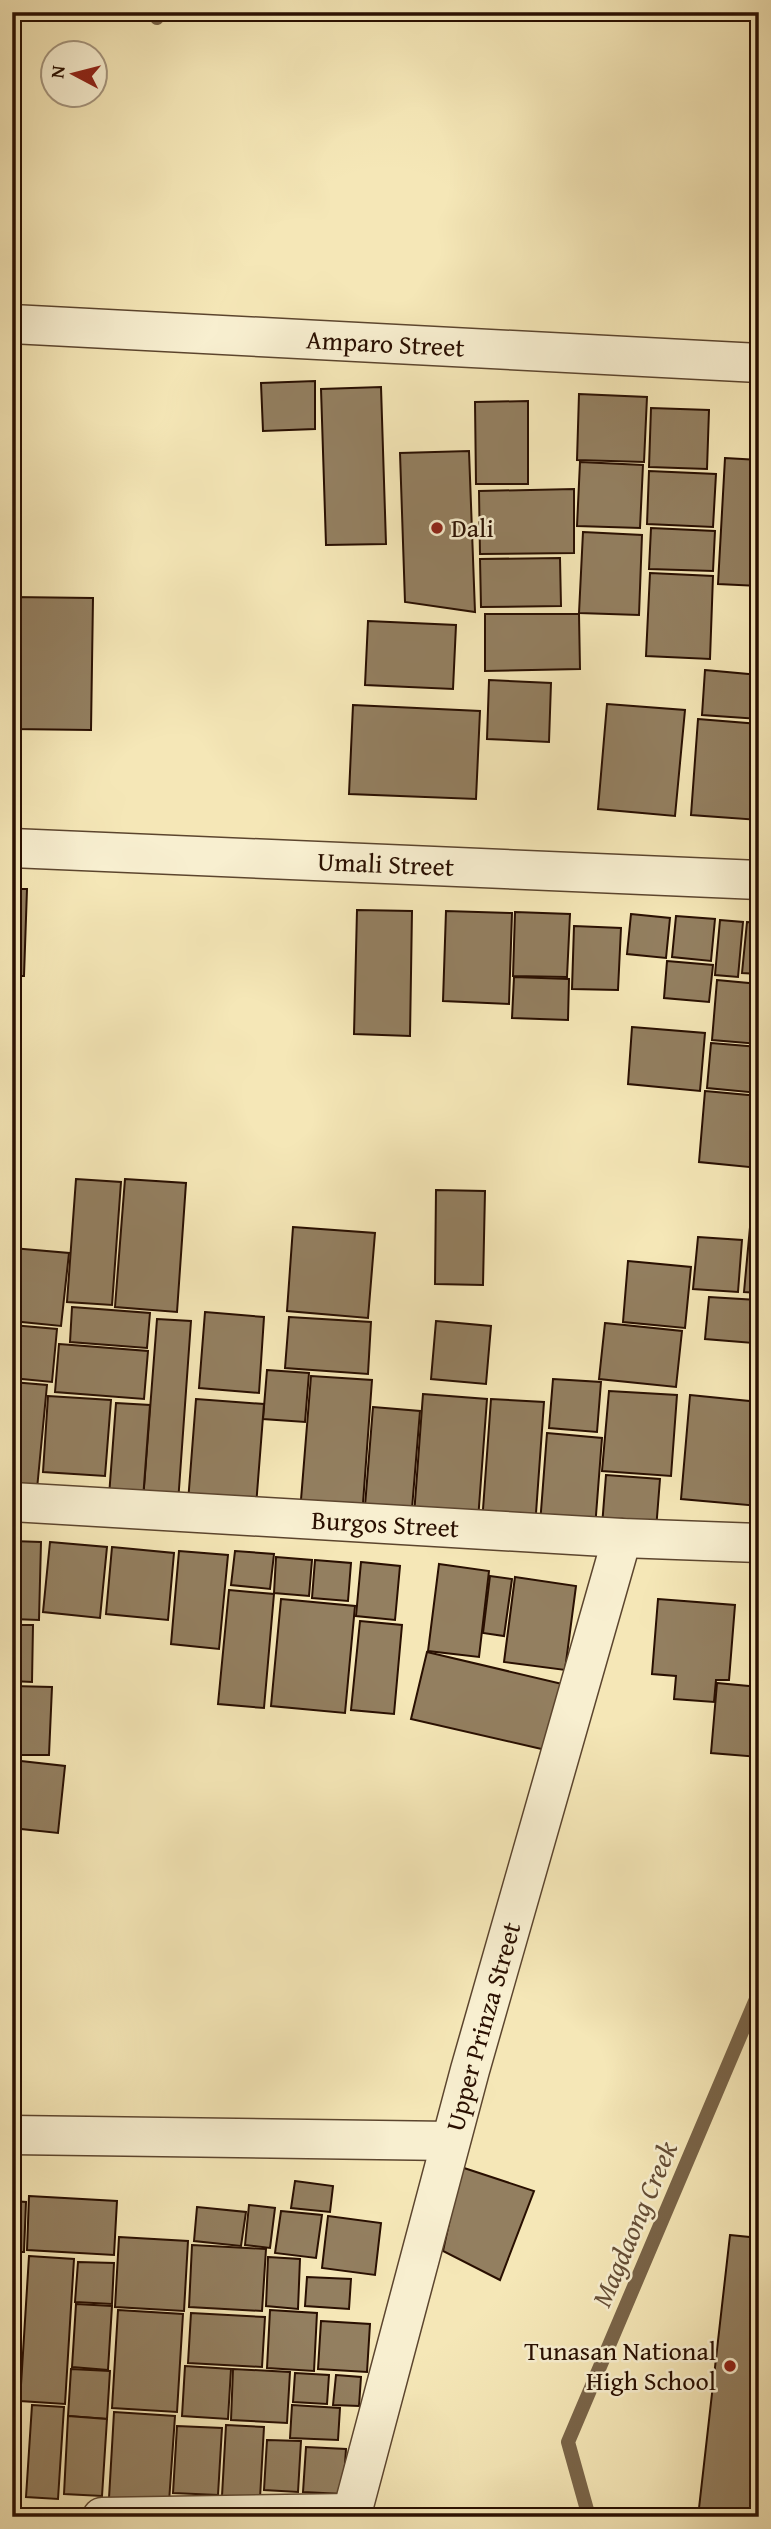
<svg xmlns="http://www.w3.org/2000/svg" width="771" height="2529" font-family="'Gentium Book Plus',serif">
<style>
.lines{fill:none;stroke-linecap:round;stroke-linejoin:round}
.stream{stroke:#7a6549;stroke-width:14}
.building{fill:#937f60;stroke:#290f01;stroke-width:2}
.minor-casing{stroke:#5c452e;stroke-width:41}
.minor{stroke:#f8efd0;stroke-width:38}
.poi-dot{fill:#8f2418;stroke:#f8efd0;stroke-width:2.5}
.labels{text-anchor:middle;stroke-width:5;stroke-linejoin:round;paint-order:stroke}
.street-label{font-size:26px;fill:#290f01;stroke:#f8efd0}
.poi-label{font-size:26px;fill:#290f01;stroke:#f8efd0;text-anchor:start}
.water-label{font-size:28px;font-style:italic;fill:#664f37;stroke:#f8efd0}
</style>
<rect width="100%" height="100%" fill="#f5e7b7"/>
<filter id="stains"><feTurbulence type="fractalNoise" baseFrequency=".00286" numOctaves="4"/><feColorMatrix values="0 0 0 0 .2 0 0 0 0 .09 0 0 0 0 .02 0 0 0 .5 -.17"/></filter>
<radialGradient id="worn" r=".72"><stop offset=".6" stop-color="#630" stop-opacity="0"/><stop offset="1" stop-color="#630" stop-opacity=".3"/></radialGradient>
<g class="lines">
<g class="stream">
<polyline points="156,12 157,18"/>
<polyline points="589,2517 568,2442 759,1992"/>
</g>
</g>
<g class="building">
<polygon points="315,381 315,429 263,431 261,383"/>
<polygon points="381,387 386,544 326,545 321,389"/>
<polygon points="579,394 647,397 644,462 577,460"/>
<polygon points="528,401 528,484 476,484 475,402"/>
<polygon points="651,408 709,410 707,469 649,467"/>
<polygon points="755,413 759,413 759,457 752,457"/>
<polygon points="469,451 475,612 405,602 400,453"/>
<polygon points="725,458 759,460 759,586 718,584"/>
<polygon points="580,462 643,465 640,528 577,526"/>
<polygon points="649,471 716,474 713,527 647,524"/>
<polygon points="574,489 574,553 480,554 479,491"/>
<polygon points="651,528 715,531 713,571 649,569"/>
<polygon points="583,532 642,535 639,615 579,613"/>
<polygon points="560,558 561,606 481,607 480,559"/>
<polygon points="650,573 713,576 710,659 646,656"/>
<polygon points="12,597 93,598 91,730 12,729"/>
<polygon points="485,614 579,614 580,669 485,671"/>
<polygon points="368,621 456,625 453,689 365,685"/>
<polygon points="705,670 759,675 759,719 702,715"/>
<polygon points="489,680 551,683 549,742 487,739"/>
<polygon points="607,704 685,710 675,816 598,809"/>
<polygon points="353,705 480,711 476,799 349,794"/>
<polygon points="698,719 759,724 759,820 691,815"/>
<polygon points="12,889 27,889 24,976 12,976"/>
<polygon points="357,910 412,911 410,1036 354,1034"/>
<polygon points="446,911 512,913 509,1004 443,1001"/>
<polygon points="515,912 570,914 567,977 513,976"/>
<polygon points="631,914 670,918 666,958 627,954"/>
<polygon points="676,916 715,919 711,961 672,957"/>
<polygon points="720,920 743,922 738,977 715,975"/>
<polygon points="747,922 759,923 759,974 742,973"/>
<polygon points="574,926 621,928 618,990 572,989"/>
<polygon points="667,961 713,965 709,1002 664,998"/>
<polygon points="514,977 569,979 568,1020 512,1018"/>
<polygon points="717,980 759,984 759,1044 712,1040"/>
<polygon points="632,1027 705,1033 700,1091 628,1084"/>
<polygon points="711,1043 759,1047 759,1093 707,1088"/>
<polygon points="705,1091 759,1096 759,1168 699,1162"/>
<polygon points="76,1179 121,1182 112,1305 67,1302"/>
<polygon points="125,1179 186,1183 177,1312 115,1307"/>
<polygon points="436,1190 485,1191 483,1285 435,1284"/>
<polygon points="293,1227 375,1233 368,1318 287,1311"/>
<polygon points="750,1227 759,1228 759,1293 744,1292"/>
<polygon points="698,1237 742,1240 738,1292 693,1289"/>
<polygon points="12,1248 69,1253 61,1326 12,1321"/>
<polygon points="628,1261 691,1267 685,1328 623,1322"/>
<polygon points="709,1297 757,1300 753,1343 705,1339"/>
<polygon points="72,1307 150,1313 147,1348 70,1342"/>
<polygon points="205,1312 264,1317 259,1393 199,1388"/>
<polygon points="289,1317 371,1322 368,1374 285,1368"/>
<polygon points="157,1319 191,1321 178,1503 143,1500"/>
<polygon points="436,1321 491,1326 486,1384 431,1379"/>
<polygon points="605,1323 682,1331 676,1387 599,1379"/>
<polygon points="12,1325 57,1329 52,1382 12,1378"/>
<polygon points="59,1344 148,1351 144,1399 55,1392"/>
<polygon points="267,1370 309,1373 305,1422 263,1419"/>
<polygon points="311,1376 372,1380 362,1517 300,1512"/>
<polygon points="553,1379 601,1382 597,1432 549,1428"/>
<polygon points="12,1382 47,1385 37,1489 12,1487"/>
<polygon points="609,1391 677,1395 671,1476 602,1471"/>
<polygon points="423,1394 487,1399 478,1520 414,1515"/>
<polygon points="690,1395 759,1402 759,1506 681,1499"/>
<polygon points="48,1396 111,1400 105,1476 43,1472"/>
<polygon points="196,1399 264,1404 256,1506 188,1502"/>
<polygon points="491,1399 544,1402 535,1527 482,1523"/>
<polygon points="116,1403 150,1405 143,1499 109,1496"/>
<polygon points="373,1407 420,1411 411,1521 364,1518"/>
<polygon points="547,1433 602,1438 595,1528 540,1524"/>
<polygon points="606,1475 660,1479 656,1530 602,1526"/>
<polygon points="12,1541 41,1542 39,1620 12,1619"/>
<polygon points="50,1542 107,1547 100,1618 43,1612"/>
<polygon points="112,1547 174,1553 168,1620 106,1614"/>
<polygon points="179,1551 228,1555 219,1649 171,1644"/>
<polygon points="235,1551 274,1554 270,1589 231,1585"/>
<polygon points="276,1557 312,1560 309,1596 274,1593"/>
<polygon points="315,1560 351,1563 348,1601 312,1598"/>
<polygon points="361,1562 400,1566 395,1620 356,1616"/>
<polygon points="439,1564 489,1571 479,1657 428,1651"/>
<polygon points="490,1576 512,1579 504,1636 483,1633"/>
<polygon points="515,1577 576,1586 565,1670 504,1662"/>
<polygon points="229,1590 274,1594 264,1708 218,1704"/>
<polygon points="281,1599 355,1606 345,1713 271,1706"/>
<polygon points="658,1599 735,1605 729,1680 716,1680 714,1702 674,1699 676,1676 652,1674"/>
<polygon points="360,1621 402,1625 394,1714 351,1710"/>
<polygon points="12,1625 33,1625 32,1682 12,1681"/>
<polygon points="427,1652 575,1687 559,1753 411,1719"/>
<polygon points="717,1683 759,1687 759,1757 711,1753"/>
<polygon points="12,1686 52,1687 49,1755 12,1755"/>
<polygon points="12,1760 65,1766 58,1833 12,1828"/>
<polygon points="461,2167 534,2191 500,2280 443,2251"/>
<polygon points="295,2181 333,2186 330,2212 291,2208"/>
<polygon points="29,2196 117,2201 114,2255 27,2250"/>
<polygon points="12,2201 26,2202 24,2252 12,2252"/>
<polygon points="249,2205 275,2208 270,2248 245,2245"/>
<polygon points="197,2207 246,2212 241,2246 194,2241"/>
<polygon points="281,2211 322,2215 316,2258 275,2253"/>
<polygon points="328,2216 381,2223 375,2275 322,2268"/>
<polygon points="730,2235 759,2238 759,2517 698,2517"/>
<polygon points="119,2237 188,2241 184,2311 115,2307"/>
<polygon points="192,2245 266,2249 262,2311 189,2307"/>
<polygon points="12,2256 20,2257 17,2312 12,2312"/>
<polygon points="29,2256 74,2259 65,2404 20,2401"/>
<polygon points="268,2257 300,2259 298,2309 266,2306"/>
<polygon points="78,2262 114,2263 112,2304 75,2302"/>
<polygon points="307,2277 351,2279 349,2309 305,2306"/>
<polygon points="76,2304 112,2306 108,2370 72,2367"/>
<polygon points="118,2310 183,2314 177,2412 112,2408"/>
<polygon points="270,2310 317,2313 314,2371 267,2368"/>
<polygon points="191,2313 265,2317 262,2367 188,2363"/>
<polygon points="12,2318 17,2318 14,2377 12,2377"/>
<polygon points="321,2321 370,2324 367,2372 318,2369"/>
<polygon points="185,2366 231,2369 228,2419 182,2416"/>
<polygon points="71,2369 110,2371 107,2419 68,2416"/>
<polygon points="233,2369 290,2372 287,2423 231,2420"/>
<polygon points="295,2373 329,2375 327,2404 293,2402"/>
<polygon points="336,2375 361,2377 359,2406 333,2405"/>
<polygon points="32,2405 64,2407 58,2499 26,2497"/>
<polygon points="292,2405 340,2408 338,2440 290,2438"/>
<polygon points="114,2412 175,2416 169,2502 109,2498"/>
<polygon points="68,2416 107,2419 102,2496 64,2494"/>
<polygon points="226,2425 264,2427 260,2498 222,2496"/>
<polygon points="177,2426 222,2428 218,2495 173,2493"/>
<polygon points="267,2440 301,2441 298,2492 264,2490"/>
<polygon points="306,2447 346,2449 343,2494 303,2492"/>
</g>
<g class="lines">
<g class="minor-casing">
<g id="minor">
<path id="s1" d="M 12,324 L 759,363"/>
<path id="s2" d="M 12,848 L 759,880"/>
<path id="s3" d="M 12,1502 L 622,1538 L 759,1543"/>
<polyline points="12,2135 450,2141"/>
<polyline points="102,2517 351,2513"/>
<path id="s4" d="M 351,2517 L 470,2070 L 622,1538"/>
</g>
</g>
<use href="#minor" class="minor"/>
</g>
<g class="poi-dot">
<circle cx="437" cy="528" r="7"/>
<circle cx="730" cy="2366" r="7"/>
</g>
<g class="labels">
<g class="street-label">
<text dy="9" stroke="none"><textPath href="#s1" startOffset="374">Amparo Street</textPath></text>
<text dy="9" stroke="none"><textPath href="#s2" startOffset="374">Umali Street</textPath></text>
<text dy="9" stroke="none"><textPath href="#s3" startOffset="374">Burgos Street</textPath></text>
<text dy="9" stroke="none"><textPath href="#s4" startOffset="508">Upper Prinza Street</textPath></text>
</g>
<g class="poi-label">
<text x="451" y="537">Dali</text>
<text x="716" y="2360" text-anchor="end">Tunasan National<tspan x="716" dy="30">High School</tspan></text>
</g>
<g class="water-label">
<text transform="translate(634 2224) rotate(-67)" y="10">Magdaong Creek</text>
</g>
</g>
<rect width="771" height="2529" fill="none" stroke="#f5e7b7" stroke-width="42"/>
<rect x="14" y="14" width="743" height="2501" fill="none" stroke="#290f01" stroke-width="3.5"/>
<rect x="21" y="21" width="729" height="2487" fill="none" stroke="#290f01" stroke-width="2"/>
<g transform="translate(74 74) rotate(277)"><circle r="33" fill="#f8efd0" stroke="#a5957d" stroke-width="2"/>
<path d="M0-5L12 26L0 18L-12 26Z" fill="#8f2418"/>
<text y="-10" font-size="19" font-weight="bold" text-anchor="middle" fill="#290f01">N</text>
</g>
<rect width="100%" height="100%" filter="url(#stains)"/>
<rect width="100%" height="100%" fill="url(#worn)"/>
</svg>
